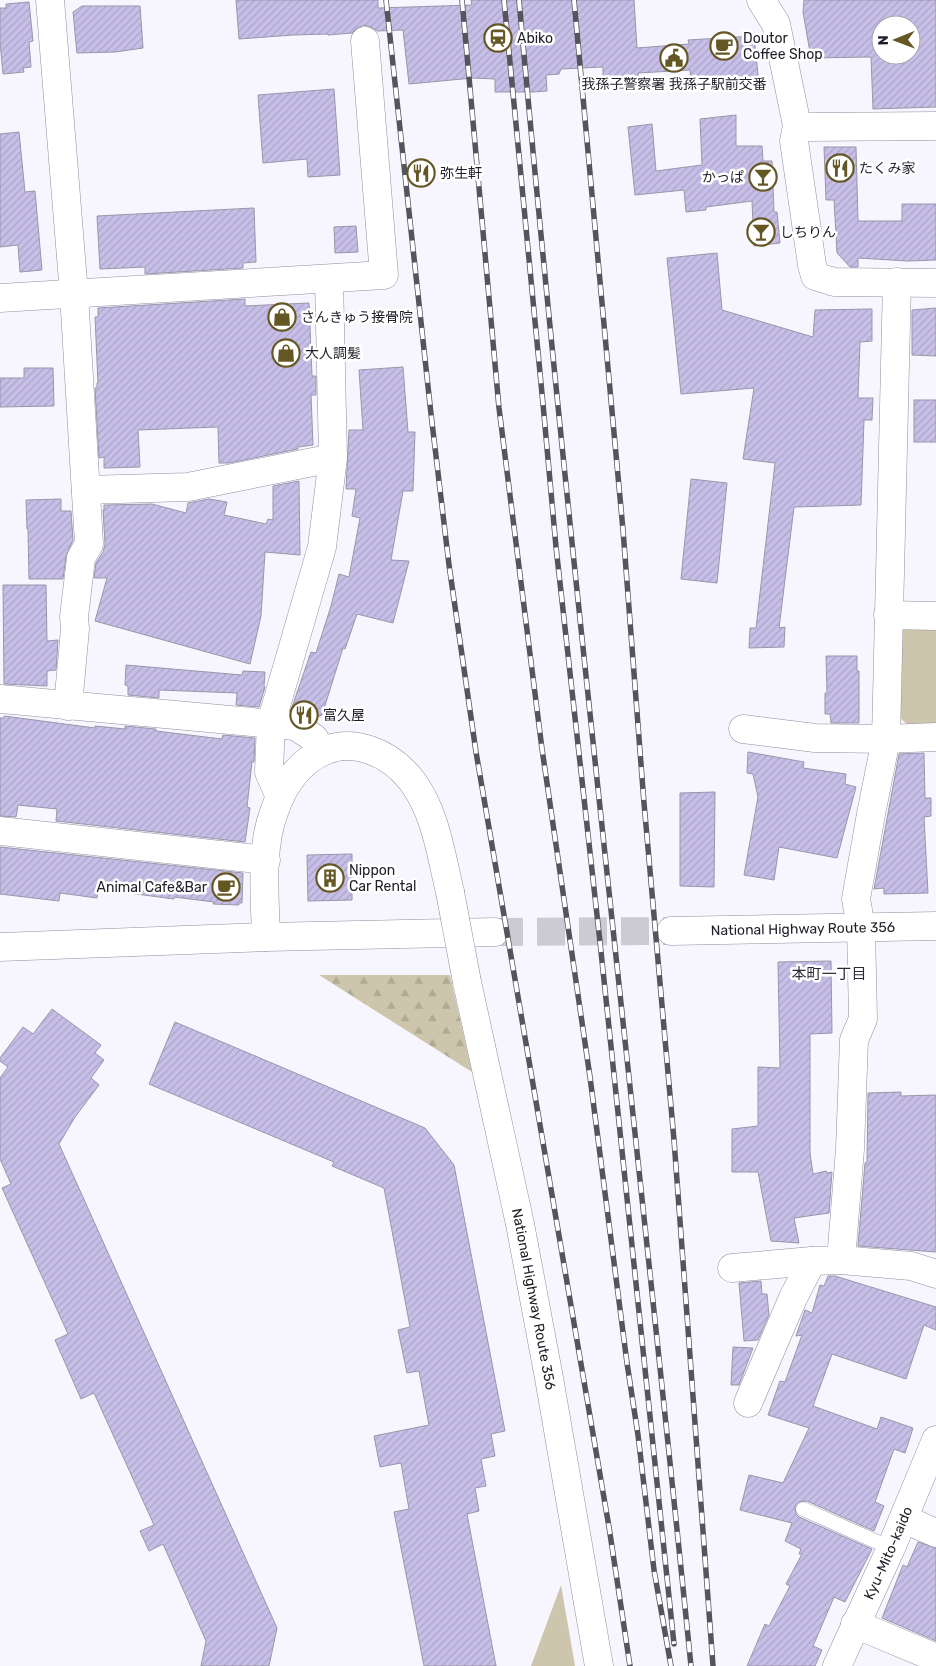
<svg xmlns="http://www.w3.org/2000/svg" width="936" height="1666" font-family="Rubik,'Noto Sans JP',sans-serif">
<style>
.forest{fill:url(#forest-firs)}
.green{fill:#cdc6ad}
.building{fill:url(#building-hatch);stroke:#9a96a9;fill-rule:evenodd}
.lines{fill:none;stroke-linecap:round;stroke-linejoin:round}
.highway-tunnel{stroke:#cccad3;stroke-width:28;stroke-dasharray:28 14;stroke-linecap:butt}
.lane-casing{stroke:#928ea1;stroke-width:15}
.street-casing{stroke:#928ea1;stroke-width:29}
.secondary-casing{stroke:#928ea1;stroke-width:29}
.highway-casing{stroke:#928ea1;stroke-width:29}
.lane{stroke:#fff;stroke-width:14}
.street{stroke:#fff;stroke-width:28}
.secondary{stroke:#fff;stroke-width:28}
.highway{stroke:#fff;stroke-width:28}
.rail-casing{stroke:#55535b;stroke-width:5.5}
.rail{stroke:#fff;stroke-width:4;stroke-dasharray:11;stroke-linecap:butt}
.highway-bridge-casing{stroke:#928ea1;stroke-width:29;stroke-linecap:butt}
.highway-bridge{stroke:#fff;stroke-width:28}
.labels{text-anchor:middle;stroke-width:5;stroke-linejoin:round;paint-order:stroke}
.poi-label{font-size:14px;fill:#201e26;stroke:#fff;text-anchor:start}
.street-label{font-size:14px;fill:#201e26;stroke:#fff}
.neighbourhood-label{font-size:15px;fill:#2c2838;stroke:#fff}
</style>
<defs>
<pattern id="forest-firs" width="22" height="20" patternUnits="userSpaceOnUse" patternTransform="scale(1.25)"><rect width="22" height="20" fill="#cdc6ad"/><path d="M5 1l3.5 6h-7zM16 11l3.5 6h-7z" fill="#b0aa95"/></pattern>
<pattern id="building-hatch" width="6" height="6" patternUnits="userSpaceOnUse" patternTransform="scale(1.25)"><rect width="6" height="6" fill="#c7bfe8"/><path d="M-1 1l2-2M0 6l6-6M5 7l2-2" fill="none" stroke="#aba4c7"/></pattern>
</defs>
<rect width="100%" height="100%" fill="#f7f5fe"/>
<polygon class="forest" points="319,975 450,975 472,1072"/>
<g class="green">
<polygon points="911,622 936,622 936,725 909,726 899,717 901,631"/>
<polygon points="561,1585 575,1666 531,1666"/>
</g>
<g class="building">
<polygon points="236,0 378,0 378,8 472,5 471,0 634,0 637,48 689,44 688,40 754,36 759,84 691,86 690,70 638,73 639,88 603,89 603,67 561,69 559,74 546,75 547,91 533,92 495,92 495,79 473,78 409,84 403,30 377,31 371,27 364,25 357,28 352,33 328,35 328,34 293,35 239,39"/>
<path d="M 804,0 L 936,0 L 936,107 L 873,109 L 871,57 L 811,58 L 803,12 ZM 881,25 L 911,25 L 911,55 L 881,55 Z"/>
<polygon points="29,2 33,41 29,42 31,67 23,68 24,72 3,74 0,42 0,8 6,8 6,4"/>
<polygon points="82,6 140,6 143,48 115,52 77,53 73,12"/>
<polygon points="334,89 340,175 308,177 307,159 263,163 258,95"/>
<polygon points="736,115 736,146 762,146 763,161 772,161 774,212 777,212 780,243 754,246 752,201 706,207 706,210 686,212 684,190 635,195 628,127 652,124 656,171 702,165 700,119"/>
<polygon points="19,132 25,192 35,191 42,270 20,272 18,245 0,247 0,134"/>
<polygon points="824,147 856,147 858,221 902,221 902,204 936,204 936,260 908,261 858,258 858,267 850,267 837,253 834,200 826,200"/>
<polygon points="254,208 256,262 243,263 243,268 145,274 145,267 100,269 97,216"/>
<polygon points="356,226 358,252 335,253 334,227"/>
<polygon points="717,253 722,310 813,337 815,310 872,309 872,341 860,342 858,398 873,398 872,420 864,420 861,505 794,507 779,628 785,627 784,647 749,648 750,628 756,628 775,463 743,459 754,388 681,394 667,258"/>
<polygon points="245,299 245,306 309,303 312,376 316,376 316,395 311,395 313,445 298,447 298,449 229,463 219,463 218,427 138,430 140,467 104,468 104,457 99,458 95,388 97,388 97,383 98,383 95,317 98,317 98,308"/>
<polygon points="936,308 936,356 912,355 912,310"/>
<polygon points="403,367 408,432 415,432 413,491 403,491 391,560 409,561 393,623 357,614 345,649 343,648 322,715 313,719 303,713 291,710 311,652 316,653 331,606 339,574 349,577 360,518 352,516 356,489 346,489 349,430 363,430 359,370"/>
<polygon points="24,368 53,368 54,406 0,407 0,378 24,378"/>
<rect x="914" y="400" width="22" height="42"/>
<polygon points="691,479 727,483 717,583 681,579"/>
<polygon points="299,481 300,555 265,552 261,616 250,664 95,621 107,578 94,578 96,563 103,552 105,544 103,510 104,510 104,505 152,504 186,513 188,503 209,499 227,502 224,515 266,524 268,519 273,520 273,486"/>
<polygon points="61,499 61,511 71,511 73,540 66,556 63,579 29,579 28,529 27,529 26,500"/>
<polygon points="3,585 46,585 47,641 58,640 56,670 47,671 47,686 4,684"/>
<polygon points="826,656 857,656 857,671 859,671 859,723 831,723 830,714 825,714 825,693 827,693"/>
<polygon points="126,665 242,675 243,671 265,672 264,686 265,687 259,707 236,705 237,693 159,690 159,698 128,695 128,686 125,685"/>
<polygon points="4,716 95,728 95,726 125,729 125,726 156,729 156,731 222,739 223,735 255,738 254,762 252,762 247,807 250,808 245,842 56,821 57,809 18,805 16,817 0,816 0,718 4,718"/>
<polygon points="748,752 804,762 803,768 846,774 845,784 856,787 837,858 779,847 774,880 744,875 758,797 753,774 747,773"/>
<polygon points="924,753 925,798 931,798 931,816 924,817 928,893 884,894 884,888 874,889 899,754"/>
<polygon points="715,792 714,887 680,886 680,793"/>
<polygon points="0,847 243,873 242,903 239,903 239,905 213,904 214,902 174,897 174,899 98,889 97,898 60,893 59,901 0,894"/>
<polygon points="352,854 352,900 308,901 307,855"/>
<polygon points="831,961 832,1033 810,1034 810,1153 813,1174 826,1171 827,1173 832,1172 829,1213 794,1218 799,1243 771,1241 758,1172 732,1172 732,1129 758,1126 758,1067 780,1068 778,962"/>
<polygon points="52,1009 101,1045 95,1053 104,1060 91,1078 99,1085 75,1117 59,1144 277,1628 269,1666 201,1666 206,1641 163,1544 149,1551 140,1531 154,1525 94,1393 81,1399 55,1340 68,1334 2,1188 11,1184 0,1159 0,1078 8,1067 0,1061 0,1058 23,1027 33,1034"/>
<polygon points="175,1022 425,1128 454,1165 505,1431 491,1434 495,1456 481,1459 486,1486 475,1488 479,1511 467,1514 496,1666 424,1666 394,1512 409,1509 401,1463 380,1467 374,1436 429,1425 419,1371 407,1373 398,1330 410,1327 384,1188 332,1166 334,1162 149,1084"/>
<polygon points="901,1092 901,1096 936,1095 936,1252 858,1246 865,1163 867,1162 868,1093"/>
<polygon points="828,1276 835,1276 936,1307 936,1330 924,1325 906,1379 832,1354 813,1406 877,1429 881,1417 913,1428 905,1453 894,1449 875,1502 884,1506 874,1531 807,1501 798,1502 795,1506 796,1514 799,1517 872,1549 845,1602 834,1597 813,1646 822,1650 815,1666 747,1666 765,1624 769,1626 790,1586 786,1584 802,1554 799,1554 801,1549 785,1541 792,1523 740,1510 749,1475 783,1483 809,1428 768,1415 780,1381 785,1382 802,1335 796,1336 805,1310 812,1313 820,1285 824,1286"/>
<polygon points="761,1281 762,1294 767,1294 769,1315 758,1340 744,1341 739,1283"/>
<polygon points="733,1347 753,1348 739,1385 731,1385"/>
<polygon points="918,1542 936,1548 936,1641 882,1618 903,1565 907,1567"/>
</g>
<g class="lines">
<polyline class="highway-tunnel" points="495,932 671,931"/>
<g class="lane-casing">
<polyline id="lane" points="803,1509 891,1548"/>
</g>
<g class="street-casing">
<g id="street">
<polyline points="50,0 74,294 89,544 81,558 74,617 75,629 68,706"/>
<polyline points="761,0 776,24 798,130"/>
<polyline points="0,298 384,275 365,41"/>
<polyline points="86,490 188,487 333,458"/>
<polyline points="888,615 936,616"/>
<polyline points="0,699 295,726 314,738 322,752"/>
<polyline points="743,729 815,738 886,739 936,737"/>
<polyline points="280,797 269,772 271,723 322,547 333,458 329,279"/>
<polyline points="0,831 266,860"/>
<polyline points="841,1260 850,1149 854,1040 863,1019 861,927 856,899 871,814 886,739 897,282"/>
<polyline points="732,1268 812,1261 841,1260 911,1266 936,1274"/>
<polyline points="748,1403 793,1298 812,1261"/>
<polyline points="904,1519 936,1533"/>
<polyline points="855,1624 936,1658"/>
</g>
</g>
<g class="secondary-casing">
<g id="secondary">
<polyline points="936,126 805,127 796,131 794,141 812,265 815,276 834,282 936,283"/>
<polyline points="0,947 266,937"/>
<path id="s1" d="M 837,1666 L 891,1548 L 936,1440"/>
</g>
</g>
<g class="highway-casing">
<g id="highway">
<path d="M 450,892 C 441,855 436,813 412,781 C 401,767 388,756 370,750 C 323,734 288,770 274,812 C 260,849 265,897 266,937 L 495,932"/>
<path id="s2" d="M 671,931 L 936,926"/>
<path id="s3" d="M 467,982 L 520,1224 L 549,1378 L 599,1666"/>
</g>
</g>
<use href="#lane" class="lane"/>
<use href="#street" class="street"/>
<use href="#secondary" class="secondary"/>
<use href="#highway" class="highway"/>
<g class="rail-casing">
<g id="rail">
<polyline points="386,0 431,414 449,565 476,752 609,1527 630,1666"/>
<polyline points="462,0 499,408 542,749 590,1077 627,1363 638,1435 654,1570 671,1666"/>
<polyline points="504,0 543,404 556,547 600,942 674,1644"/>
<path d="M 519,0 C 569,556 635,1111 691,1666"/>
<polyline points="574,0 623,530 644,803 674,1140 713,1666"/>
</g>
</g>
<use href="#rail" class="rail"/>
<g class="highway-bridge-casing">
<polyline id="highway-bridge" points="450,892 467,982"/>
</g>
<use href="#highway-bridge" class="highway-bridge"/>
</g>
<defs>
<g id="station-ring" transform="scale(1.4375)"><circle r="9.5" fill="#fff" stroke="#655724" stroke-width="1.5"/><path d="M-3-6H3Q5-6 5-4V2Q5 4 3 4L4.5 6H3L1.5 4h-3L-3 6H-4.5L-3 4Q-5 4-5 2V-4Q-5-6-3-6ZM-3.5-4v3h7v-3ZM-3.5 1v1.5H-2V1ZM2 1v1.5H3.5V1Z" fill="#655724"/></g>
<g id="cafe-ring" transform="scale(1.4375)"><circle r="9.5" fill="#fff" stroke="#655724" stroke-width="1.5"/><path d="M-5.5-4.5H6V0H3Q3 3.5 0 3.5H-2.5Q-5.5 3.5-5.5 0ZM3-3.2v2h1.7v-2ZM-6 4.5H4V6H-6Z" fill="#655724"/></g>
<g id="civic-ring" transform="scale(1.4375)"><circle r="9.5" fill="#fff" stroke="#655724" stroke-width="1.5"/><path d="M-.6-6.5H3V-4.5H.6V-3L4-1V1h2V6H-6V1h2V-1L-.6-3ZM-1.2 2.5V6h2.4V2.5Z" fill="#655724"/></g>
<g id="restaurant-ring" transform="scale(1.4375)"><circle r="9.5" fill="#fff" stroke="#655724" stroke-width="1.5"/><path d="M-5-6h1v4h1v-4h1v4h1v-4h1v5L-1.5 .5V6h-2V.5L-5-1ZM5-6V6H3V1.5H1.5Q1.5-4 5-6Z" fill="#655724"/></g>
<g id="bar-ring" transform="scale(1.4375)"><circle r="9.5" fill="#fff" stroke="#655724" stroke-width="1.5"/><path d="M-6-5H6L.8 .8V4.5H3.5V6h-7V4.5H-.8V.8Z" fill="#655724"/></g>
<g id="shop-ring" transform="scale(1.4375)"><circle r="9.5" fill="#fff" stroke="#655724" stroke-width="1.5"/><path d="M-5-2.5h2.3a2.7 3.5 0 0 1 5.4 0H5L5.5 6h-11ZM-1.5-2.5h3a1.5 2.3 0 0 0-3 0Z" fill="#655724"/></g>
<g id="building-ring" transform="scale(1.4375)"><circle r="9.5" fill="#fff" stroke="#655724" stroke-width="1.5"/><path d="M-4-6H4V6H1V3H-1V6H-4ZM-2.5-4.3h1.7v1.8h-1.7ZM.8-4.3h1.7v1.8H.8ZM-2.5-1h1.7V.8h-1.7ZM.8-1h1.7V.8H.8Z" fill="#655724"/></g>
</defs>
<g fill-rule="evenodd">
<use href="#station-ring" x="498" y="38"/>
<use href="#cafe-ring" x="724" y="46"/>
<use href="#civic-ring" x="674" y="58"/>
<use href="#restaurant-ring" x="840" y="168"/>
<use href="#restaurant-ring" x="421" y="173"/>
<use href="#bar-ring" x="763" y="177"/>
<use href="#bar-ring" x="761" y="232"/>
<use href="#shop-ring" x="282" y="317"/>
<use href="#shop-ring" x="286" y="353"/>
<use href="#restaurant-ring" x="304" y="715"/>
<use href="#building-ring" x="330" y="878"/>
<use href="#cafe-ring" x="226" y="887"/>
</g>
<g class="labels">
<g class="poi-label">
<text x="517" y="43">Abiko</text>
<text x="743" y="43">Doutor<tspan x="743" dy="16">Coffee Shop</tspan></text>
<text x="674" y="89" text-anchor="middle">我孫子警察署 我孫子駅前交番</text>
<text x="859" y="173">たくみ家</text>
<text x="440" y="178">弥生軒</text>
<text x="744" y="182" text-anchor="end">かっぱ</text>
<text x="780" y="237">しちりん</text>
<text x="301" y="322">さんきゅう接骨院</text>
<text x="305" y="358">大人調髪</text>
<text x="323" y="720">富久屋</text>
<text x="349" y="875">Nippon<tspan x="349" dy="16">Car Rental</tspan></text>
<text x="207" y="892" text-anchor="end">Animal Cafe&amp;Bar</text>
</g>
<g class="street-label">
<text dy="5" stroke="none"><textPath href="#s2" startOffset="132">National Highway Route 356</textPath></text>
<text dy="5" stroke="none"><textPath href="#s3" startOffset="324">National Highway Route 356</textPath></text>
<text dy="5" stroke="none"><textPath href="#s1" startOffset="124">Kyu-Mito-kaido</textPath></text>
</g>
<g class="neighbourhood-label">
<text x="829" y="979">本町一丁目</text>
</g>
</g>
<g transform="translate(896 40) rotate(269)"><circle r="24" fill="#ffffff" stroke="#a6a5a8"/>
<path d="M0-4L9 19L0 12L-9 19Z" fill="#655724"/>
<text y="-8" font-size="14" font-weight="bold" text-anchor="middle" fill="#201e26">N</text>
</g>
</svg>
